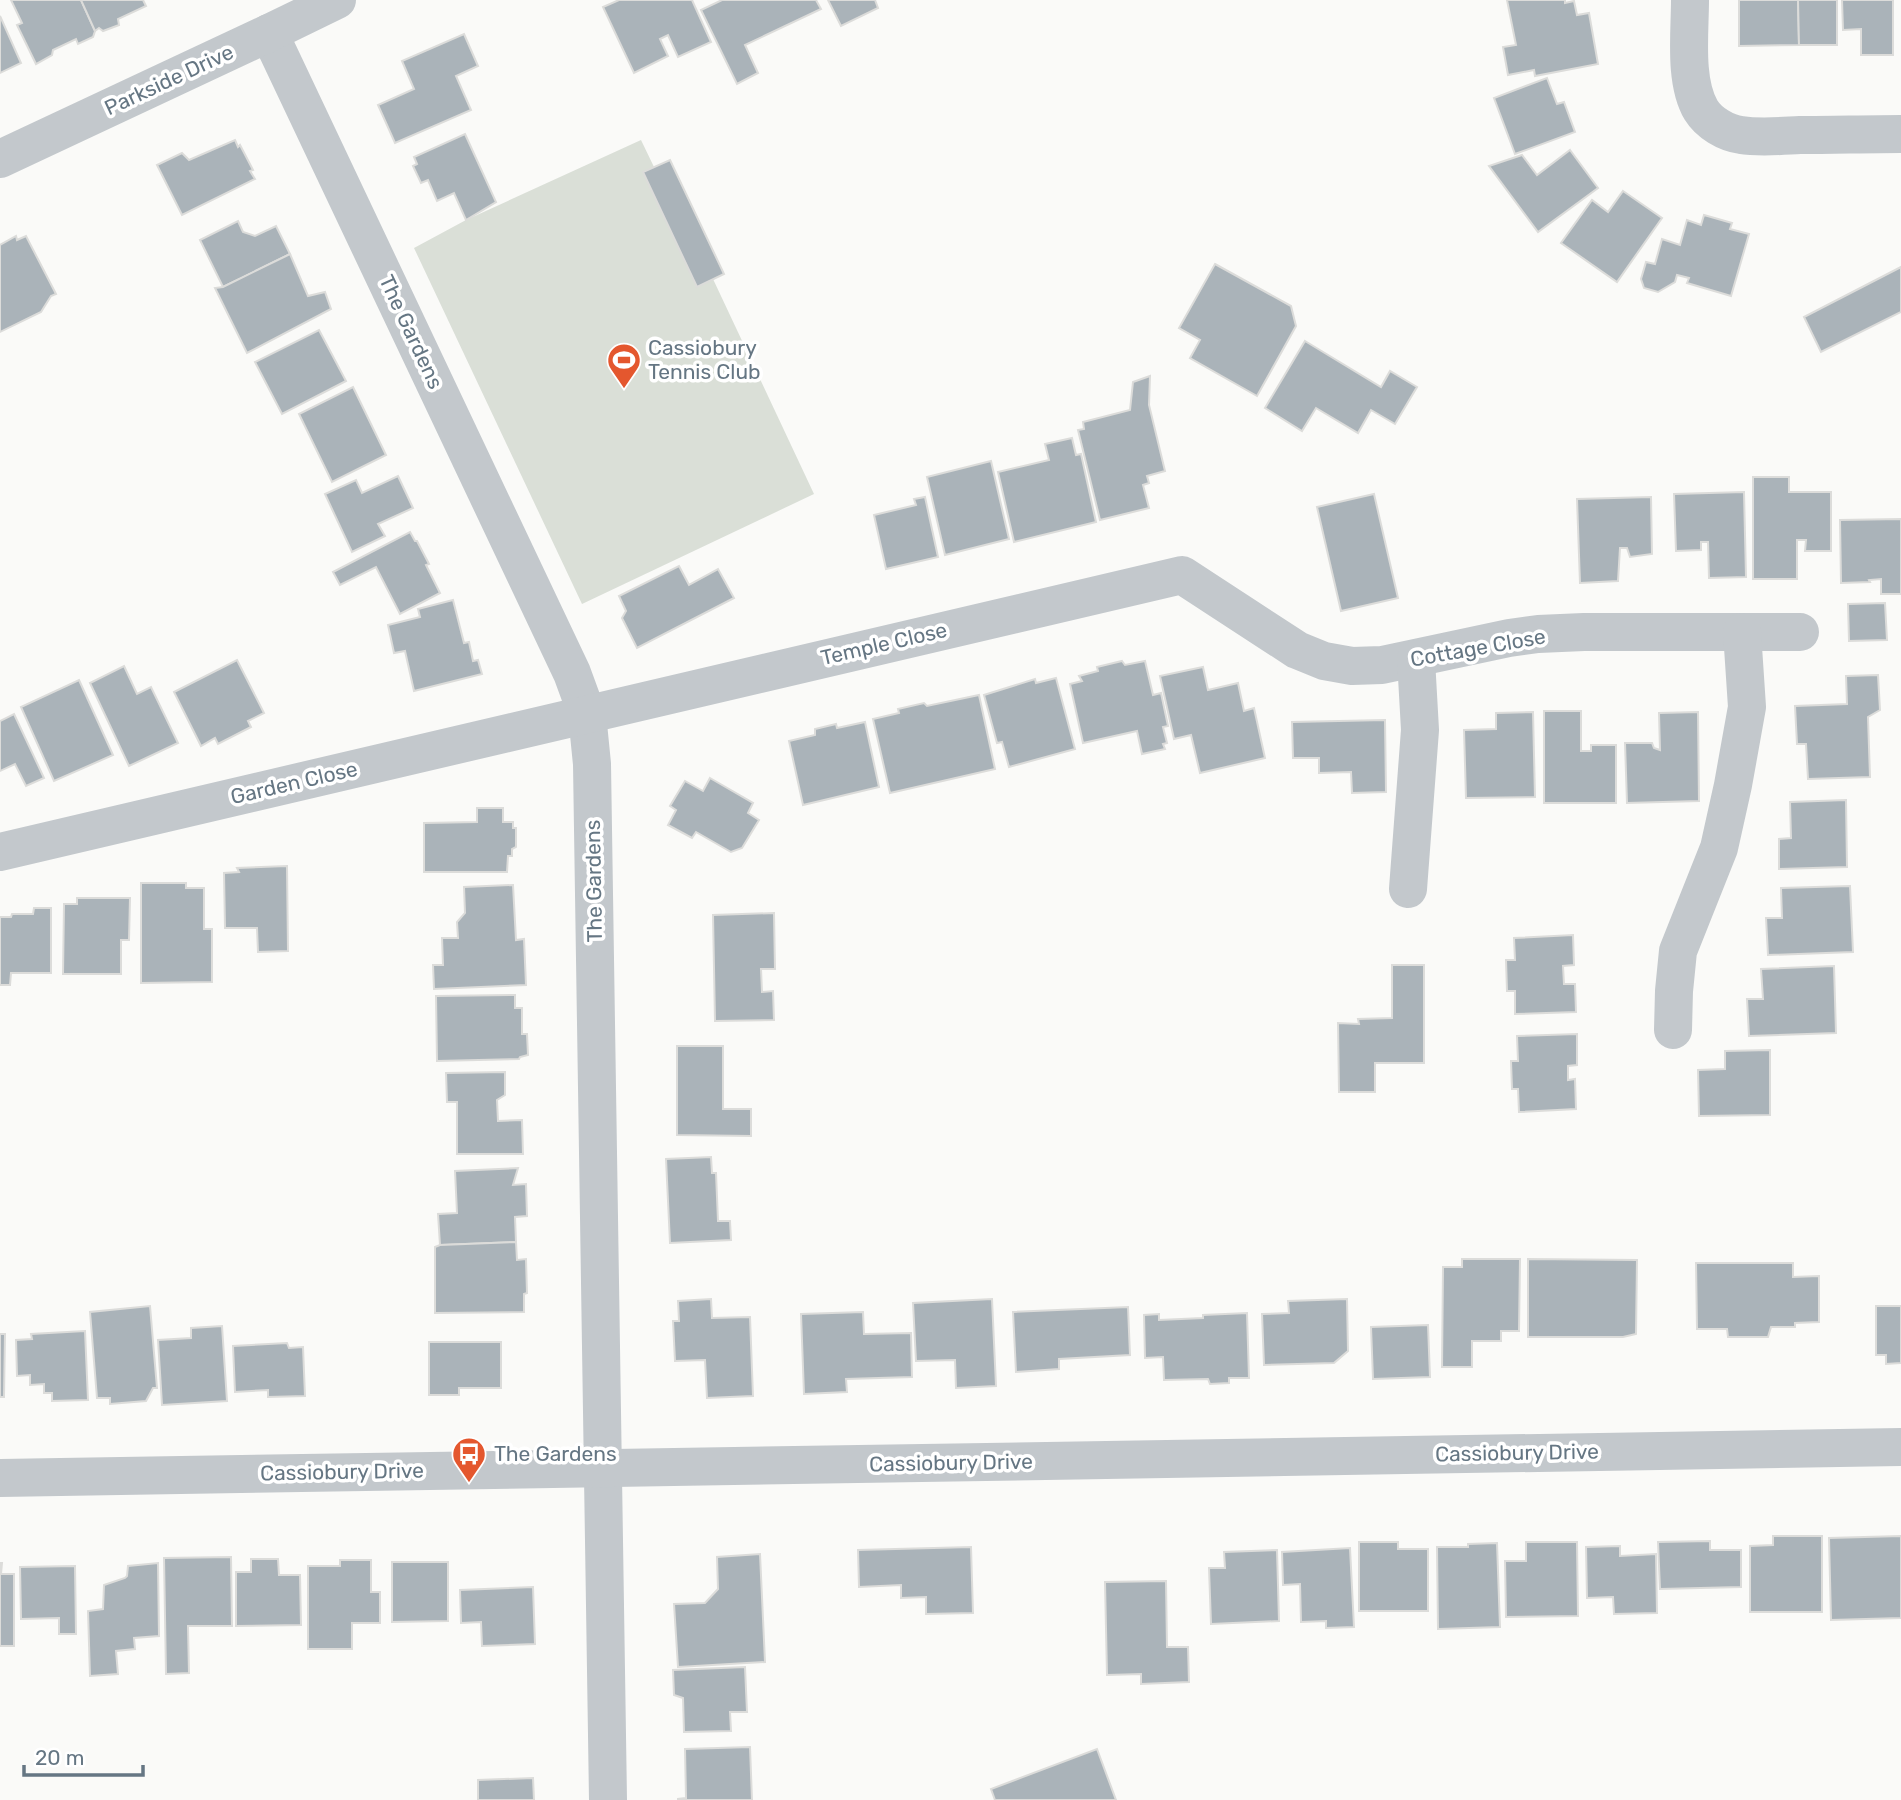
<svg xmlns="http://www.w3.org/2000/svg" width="1901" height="1800" font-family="Rubik,sans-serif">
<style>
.green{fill:#dadfd7}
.building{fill:#aab3b9;stroke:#dcdcda;stroke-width:2}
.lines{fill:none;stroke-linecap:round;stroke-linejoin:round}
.minor{stroke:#c3c8cc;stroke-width:38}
.labels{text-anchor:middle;stroke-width:7;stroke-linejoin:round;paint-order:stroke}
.street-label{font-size:21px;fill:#657683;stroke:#fff}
.poi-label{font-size:21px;fill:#657683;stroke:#fff;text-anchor:start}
</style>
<rect width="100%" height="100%" fill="#fafaf8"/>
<polygon class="green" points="641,140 654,167 643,173 697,286 713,279 814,494 582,604 414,248 466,220"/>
<g class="building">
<polygon points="11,0 81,0 95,31 93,37 78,44 76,39 53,50 52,55 36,64 17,25 22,23"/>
<polygon points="81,0 143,0 146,6 118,19 119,25 103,31 99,28 95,31"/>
<polygon points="619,0 692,0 711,42 678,57 668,35 660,39 668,56 634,73 603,7"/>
<polygon points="722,0 816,0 821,9 745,45 758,73 737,84 701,10"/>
<polygon points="828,0 875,0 878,8 841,26"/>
<polygon points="1507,0 1565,0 1565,3 1574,1 1577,15 1589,13 1598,64 1535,76 1534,70 1508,75 1503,47 1516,45"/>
<polygon points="1739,0 1798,0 1799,45 1739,46"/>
<polygon points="1798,0 1837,0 1837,45 1799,45"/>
<polygon points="1842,0 1893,0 1893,55 1861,55 1861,29 1843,30"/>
<polygon points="0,16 21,63 0,73"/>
<polygon points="464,34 478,66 456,76 471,110 395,143 378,105 414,89 402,61"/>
<polygon points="1547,78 1557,104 1564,102 1575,132 1515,154 1494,98"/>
<polygon points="465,134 496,202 466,220 454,193 437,201 428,180 421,183 413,166 417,164 414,157"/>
<polygon points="235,140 238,147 240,145 253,170 250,171 255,179 182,215 157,165 182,153 189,160"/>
<polygon points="1570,150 1598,188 1538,232 1489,166 1522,155 1537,175"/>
<polygon points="670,160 724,274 697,287 643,172"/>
<polygon points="1623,191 1662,218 1617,282 1561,243 1592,200 1608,212"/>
<polygon points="1704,215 1732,223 1730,229 1749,234 1731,296 1687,283 1689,278 1677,275 1675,282 1658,292 1644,288 1641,279 1646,262 1655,264 1662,239 1680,245 1687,220 1701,225"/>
<polygon points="238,221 243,232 255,236 276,226 290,254 223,287 200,240"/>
<polygon points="16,236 17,240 26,236 56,294 51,296 41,312 0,332 0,245"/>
<polygon points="290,254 308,296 325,292 331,309 247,353 215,288 223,287"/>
<polygon points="1215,264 1291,306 1296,326 1257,396 1190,358 1200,340 1179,328"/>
<polygon points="1901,267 1901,312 1821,352 1804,317"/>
<polygon points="319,330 346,381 282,414 255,362"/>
<polygon points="1305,341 1381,387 1390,371 1417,387 1395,424 1371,410 1358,433 1316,408 1302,431 1265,408"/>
<polygon points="1150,376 1149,405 1165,471 1147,476 1149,483 1143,485 1149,508 1100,520 1078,430 1084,429 1083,422 1130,410 1133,382"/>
<polygon points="353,387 386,455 332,482 299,414"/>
<polygon points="1072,438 1076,455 1081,454 1096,522 1014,542 998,472 1049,460 1045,444"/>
<polygon points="991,461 1009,539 945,555 927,477"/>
<polygon points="398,476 413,508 378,524 385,536 352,552 325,494 356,480 362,493"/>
<polygon points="1753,477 1789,477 1789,492 1831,492 1831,551 1805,551 1806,540 1797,540 1797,579 1753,579"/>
<polygon points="1744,492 1746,577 1709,578 1708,542 1701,542 1701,550 1676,551 1674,494"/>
<polygon points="1374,494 1398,598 1341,611 1317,507"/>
<polygon points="925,497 938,557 886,569 874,515 916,505 914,499"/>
<polygon points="1651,497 1652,554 1630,557 1627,548 1620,548 1618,581 1580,583 1577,499"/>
<polygon points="1901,519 1901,594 1881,594 1881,579 1869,580 1870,582 1841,583 1840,520"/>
<polygon points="410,532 415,541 417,541 429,564 426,565 440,593 400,614 376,567 340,585 333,572"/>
<polygon points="679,566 689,585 718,569 734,598 637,648 622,618 626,611 619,596"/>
<polygon points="453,600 464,643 469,642 473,661 478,660 482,674 414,691 405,651 394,653 388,625 420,617 418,609"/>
<polygon points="1885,603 1887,640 1849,641 1848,604"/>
<polygon points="237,660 264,713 248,721 251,727 218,744 215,738 201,746 174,692"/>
<polygon points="1122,661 1125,665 1145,661 1153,695 1161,693 1168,726 1163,727 1167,743 1163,744 1165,749 1142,754 1137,731 1083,743 1070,684 1082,681 1079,676 1098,671 1097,667"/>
<polygon points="124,666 137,694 151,687 178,743 129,766 90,683"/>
<polygon points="1203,667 1208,690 1238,683 1244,711 1254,708 1265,758 1200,773 1191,735 1174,739 1160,676"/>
<polygon points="1878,675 1880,710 1868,717 1870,777 1808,779 1806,744 1797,744 1795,706 1847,704 1846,676"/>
<polygon points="1056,678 1075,749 1009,767 1002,742 997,743 984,695 1035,679 1036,683"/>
<polygon points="79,680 113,755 54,781 21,707"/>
<polygon points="979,695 995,769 890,793 873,719 899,713 898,709 924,703 927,706"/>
<polygon points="1544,711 1581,711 1581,751 1591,751 1591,745 1616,745 1616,803 1544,803"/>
<polygon points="1533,712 1535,797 1466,798 1464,730 1496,729 1496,713"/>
<polygon points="1698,712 1699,801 1627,803 1625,743 1652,743 1654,748 1660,750 1659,713"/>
<polygon points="14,714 44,778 26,786 15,764 0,771 0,721"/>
<polygon points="1385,720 1386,792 1352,793 1351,772 1319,773 1319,758 1293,758 1292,722"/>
<polygon points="865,722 879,787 803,805 789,741 815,735 815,729 836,724 837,728"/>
<polygon points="710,778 753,803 748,813 759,820 742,848 731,852 696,832 692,838 668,825 676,810 670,806 685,781 703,791"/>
<polygon points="1846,800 1847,867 1779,869 1779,839 1791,838 1790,802"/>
<polygon points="477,808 503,808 503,822 513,822 513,828 516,828 516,847 512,849 512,856 508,856 507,872 424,872 424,823 477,822"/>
<polygon points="287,866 288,951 258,952 257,928 225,928 224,873 239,872 237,868"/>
<polygon points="141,883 186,883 186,888 204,888 204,929 212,929 212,982 141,983"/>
<polygon points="513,885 516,940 524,939 526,985 434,989 433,965 443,965 442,938 458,938 457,922 465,913 464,887"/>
<polygon points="1850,886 1853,952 1768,955 1766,918 1782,918 1781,888"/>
<polygon points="77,898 130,898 129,940 121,940 121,974 63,974 64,904 77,904"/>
<polygon points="34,908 51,908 51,973 11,973 10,985 0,985 0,917 11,917 12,914 33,914"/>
<polygon points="774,913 775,969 761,969 762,992 773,991 774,1020 715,1021 713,915"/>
<polygon points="1573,935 1574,965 1563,966 1564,984 1575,984 1576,1012 1515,1014 1515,991 1507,991 1506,960 1515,960 1514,938"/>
<polygon points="1392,965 1424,965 1424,1063 1375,1063 1375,1092 1339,1092 1338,1023 1359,1024 1358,1019 1392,1018"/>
<polygon points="1834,966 1836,1033 1749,1036 1747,999 1763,999 1761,969"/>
<polygon points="515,995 515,1008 522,1008 522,1034 527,1034 528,1055 520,1057 519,1059 437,1061 436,996"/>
<polygon points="1577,1034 1577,1065 1568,1066 1568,1080 1575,1079 1576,1109 1519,1112 1518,1089 1512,1089 1511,1061 1518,1061 1517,1036"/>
<polygon points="677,1046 723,1046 723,1109 751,1109 751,1136 677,1135"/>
<polygon points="1770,1050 1770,1115 1699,1116 1698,1070 1725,1069 1725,1051"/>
<polygon points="505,1072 505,1095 497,1100 498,1121 522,1120 523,1154 457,1154 457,1102 447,1102 446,1073"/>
<polygon points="711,1157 712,1173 716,1173 718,1221 730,1221 731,1240 670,1243 666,1159"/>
<polygon points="518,1168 513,1185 526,1184 527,1216 515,1217 516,1242 440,1245 438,1214 457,1213 455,1171"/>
<polygon points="516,1242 517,1260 526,1259 527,1293 524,1294 524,1312 435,1313 435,1247 440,1245"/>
<polygon points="1462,1259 1520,1259 1519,1331 1501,1331 1501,1341 1472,1341 1472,1367 1442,1367 1443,1267 1462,1267"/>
<polygon points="1528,1259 1637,1260 1636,1334 1623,1337 1528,1337"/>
<polygon points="1696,1263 1793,1263 1793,1277 1819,1276 1819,1322 1795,1323 1795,1327 1771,1327 1768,1337 1728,1337 1727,1329 1697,1329"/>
<polygon points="711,1299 712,1318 750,1317 753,1396 707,1398 705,1360 675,1361 673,1321 679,1321 678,1301"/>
<polygon points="992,1299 996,1386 956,1388 955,1360 916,1361 913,1303"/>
<polygon points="1347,1299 1348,1351 1334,1363 1264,1365 1262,1314 1289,1313 1288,1301"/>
<polygon points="150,1306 157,1388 153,1388 146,1401 110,1404 110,1398 97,1398 90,1312"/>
<polygon points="1876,1306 1901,1306 1901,1363 1886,1364 1886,1355 1876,1355"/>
<polygon points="1128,1307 1130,1355 1059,1359 1059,1369 1016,1372 1013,1312"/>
<polygon points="863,1312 864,1334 911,1333 912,1377 846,1379 847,1392 804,1394 801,1314"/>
<polygon points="1247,1313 1249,1378 1229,1378 1229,1383 1210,1384 1208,1379 1164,1380 1163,1357 1145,1358 1144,1315 1159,1314 1159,1320 1203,1318 1203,1315"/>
<polygon points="1428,1325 1430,1377 1373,1379 1371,1327"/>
<polygon points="222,1326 227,1401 162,1405 158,1340 191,1338 191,1328"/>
<polygon points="85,1331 88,1400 52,1401 52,1393 44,1393 44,1384 30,1385 30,1375 17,1376 16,1340 32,1339 31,1334"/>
<polygon points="0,1334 5,1334 4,1397 0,1397"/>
<polygon points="429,1342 501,1342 501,1388 459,1388 459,1395 429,1395"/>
<polygon points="287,1343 289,1348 303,1347 305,1396 268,1397 268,1390 235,1392 233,1346"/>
<polygon points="1773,1536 1822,1536 1822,1612 1750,1612 1750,1546 1773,1545"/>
<polygon points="1901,1536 1901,1618 1831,1620 1829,1538"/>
<polygon points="1710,1541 1710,1550 1741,1550 1741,1587 1660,1589 1658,1542"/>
<polygon points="1359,1542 1398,1542 1398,1549 1428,1549 1428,1611 1359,1611"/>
<polygon points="1526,1542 1577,1542 1578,1616 1506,1617 1505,1561 1526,1561"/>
<polygon points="1497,1543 1500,1627 1438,1629 1437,1547 1468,1547 1468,1544"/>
<polygon points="1620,1546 1620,1556 1656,1554 1657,1613 1614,1614 1613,1597 1587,1598 1586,1547"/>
<polygon points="971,1547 973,1613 926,1614 926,1597 901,1598 901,1585 859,1587 858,1550"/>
<polygon points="1350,1548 1354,1627 1326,1628 1326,1621 1301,1622 1300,1584 1283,1585 1282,1552"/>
<polygon points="1277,1550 1279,1621 1211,1624 1209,1568 1225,1568 1224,1552"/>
<polygon points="760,1554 765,1662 678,1667 674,1604 705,1603 718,1589 717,1557"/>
<polygon points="231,1557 232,1626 188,1626 189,1673 166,1674 164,1558"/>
<polygon points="251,1559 278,1559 279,1575 300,1575 301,1625 236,1626 236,1572 251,1572"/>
<polygon points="340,1560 371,1560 371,1592 380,1592 380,1623 352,1623 352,1649 308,1649 308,1566 340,1566"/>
<polygon points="392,1562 448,1562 448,1621 392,1622"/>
<polygon points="0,1563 2,1563 1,1574 14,1574 14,1646 0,1646"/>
<polygon points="158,1563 159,1636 134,1638 135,1649 116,1651 118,1674 90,1676 88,1611 103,1609 104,1585 125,1578 127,1576 128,1566"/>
<polygon points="75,1566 76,1634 59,1634 59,1618 21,1619 20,1567"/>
<polygon points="1166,1581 1167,1647 1188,1647 1189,1682 1141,1684 1141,1674 1107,1675 1105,1582"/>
<polygon points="533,1587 535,1644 482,1646 481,1622 461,1623 460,1590"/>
<polygon points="745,1667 747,1712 730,1712 731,1731 684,1732 683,1698 674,1695 673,1670"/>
<polygon points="750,1747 752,1800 678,1800 678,1799 686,1798 685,1749"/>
<polygon points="1097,1749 1116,1800 995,1800 991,1789"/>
<polygon points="533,1778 534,1800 478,1800 478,1780"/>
</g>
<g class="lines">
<g class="minor">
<path d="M 1690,0 C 1690,33 1684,81 1701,110 C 1709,123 1726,133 1741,135 C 1760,138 1780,136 1800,135 C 1833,135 1867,134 1901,134"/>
<polyline points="269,33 572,673 587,714 592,764 608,1800"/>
<polyline points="0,159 269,33 337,0"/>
<polyline points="0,852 1182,575 1297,650 1324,661 1352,666 1382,665 1509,638 1538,634 1584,632 1800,632"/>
<polyline points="1408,889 1420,730 1416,659"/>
<polyline points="1673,1030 1674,991 1678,951 1719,848 1733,785 1747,707 1742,632"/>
<polyline points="0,1478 1901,1447"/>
</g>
</g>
<defs>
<g id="stadium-pin" transform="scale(1.75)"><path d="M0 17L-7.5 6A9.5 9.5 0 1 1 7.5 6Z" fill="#e4572e" stroke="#fff"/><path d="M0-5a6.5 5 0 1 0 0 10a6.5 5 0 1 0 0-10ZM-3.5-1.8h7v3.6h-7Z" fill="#fff"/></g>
<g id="bus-pin" transform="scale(1.75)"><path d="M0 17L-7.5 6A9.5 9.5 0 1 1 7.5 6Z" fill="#e4572e" stroke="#fff"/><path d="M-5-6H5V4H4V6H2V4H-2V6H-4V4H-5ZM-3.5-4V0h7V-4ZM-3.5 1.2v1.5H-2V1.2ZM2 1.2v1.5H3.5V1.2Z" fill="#fff"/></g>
</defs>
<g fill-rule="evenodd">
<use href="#stadium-pin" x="624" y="360"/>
<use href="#bus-pin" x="469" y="1454"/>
</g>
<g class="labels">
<g class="street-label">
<text transform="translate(169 80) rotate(-25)" y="7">Parkside Drive</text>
<text transform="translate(411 332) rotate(65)" y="7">The Gardens</text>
<text transform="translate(884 644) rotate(-13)" y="7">Temple Close</text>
<text transform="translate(1478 648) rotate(-10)" y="7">Cottage Close</text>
<text transform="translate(294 783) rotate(-13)" y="7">Garden Close</text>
<text transform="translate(594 881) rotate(-91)" y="7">The Gardens</text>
<text transform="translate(1517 1453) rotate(-1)" y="7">Cassiobury Drive</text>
<text transform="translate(951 1463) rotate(-1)" y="7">Cassiobury Drive</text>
<text transform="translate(342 1472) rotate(-1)" y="7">Cassiobury Drive</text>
</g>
<g class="poi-label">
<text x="648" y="355">Cassiobury<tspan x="648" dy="24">Tennis Club</tspan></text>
<text x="494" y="1461">The Gardens</text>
</g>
</g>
<path d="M24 1765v10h119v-10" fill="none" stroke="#657683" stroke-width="3.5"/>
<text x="35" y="1765" font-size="21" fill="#657683" stroke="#ffffff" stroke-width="5" paint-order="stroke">20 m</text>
</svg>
